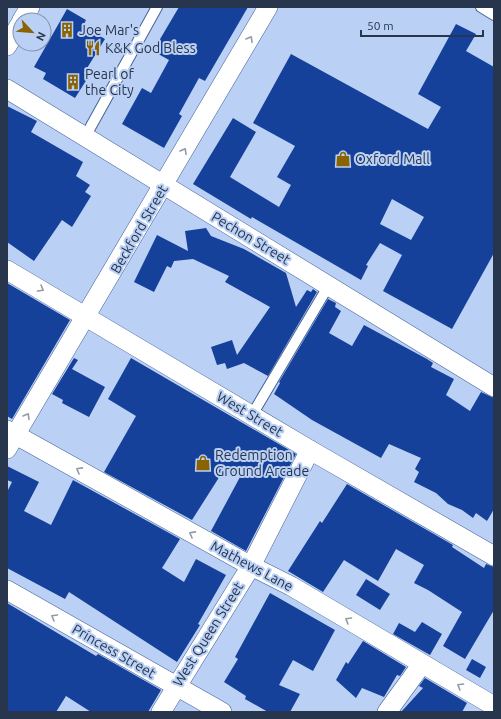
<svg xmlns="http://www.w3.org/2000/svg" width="501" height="719" font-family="Ubuntu,sans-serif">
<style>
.building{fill:#15419b;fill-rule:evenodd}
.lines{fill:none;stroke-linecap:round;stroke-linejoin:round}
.service-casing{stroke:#46639a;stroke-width:12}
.minor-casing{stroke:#46639a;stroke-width:20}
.service{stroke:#fff;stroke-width:10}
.minor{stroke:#fff;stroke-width:19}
.oneway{stroke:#939aa6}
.labels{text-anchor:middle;stroke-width:4;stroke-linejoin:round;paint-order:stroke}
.poi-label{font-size:14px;fill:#27354d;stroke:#bbd0f5;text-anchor:start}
.street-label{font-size:14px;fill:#27354d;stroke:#bbd0f5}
</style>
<rect width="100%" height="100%" fill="#bbd0f5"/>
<g class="building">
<polygon points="179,7 248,7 205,81 199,78 179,114 182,116 164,148 122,124 142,88 151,93 169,60 153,51"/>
<polygon points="67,9 86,20 83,26 105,39 84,73 89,76 75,98 43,79 46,73 34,67"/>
<path d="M 456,24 L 476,34 L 466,51 L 494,67 L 494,253 L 452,329 L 383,291 L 402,255 L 380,243 L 366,265 L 368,266 L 361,280 L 252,217 L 251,219 L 193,184 L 233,118 L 256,132 L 230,177 L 279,207 L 291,185 L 277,177 L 295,146 L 253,123 L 291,54 L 428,129 L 441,107 L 418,94 ZM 392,199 L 424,217 L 411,240 L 380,224 Z"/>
<polygon points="7,106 37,121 31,132 83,162 76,176 90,185 85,192 91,196 72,227 62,220 34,261 7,242"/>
<polygon points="206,228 211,236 244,249 286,273 296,307 307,290 311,292 313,289 317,292 268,376 244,363 227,369 225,363 217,365 211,347 232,340 237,355 270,307 225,282 229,276 193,259 174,261 171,268 167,266 154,292 134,282 157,235 188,251 185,231"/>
<polygon points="7,283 70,320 12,419 7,416"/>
<polygon points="328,299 336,303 335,307 341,311 329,333 352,346 364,325 427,359 433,363 431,367 454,379 446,395 470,411 481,392 494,398 494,509 487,521 476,513 473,518 462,510 448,504 436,493 414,482 419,472 415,469 421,458 389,444 381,458 312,420 274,394 280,383 279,382"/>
<polygon points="74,358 78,360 72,369 105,387 89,417 62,403 63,400 52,394"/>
<polygon points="131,358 296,454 246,551 211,531 240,477 225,468 192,520 104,472 136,416 108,399"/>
<polygon points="7,466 39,482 24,511 51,525 73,480 180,539 162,568 184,582 196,559 226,575 198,624 200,625 177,662 69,592 65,599 7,568 7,492 12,482 7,480"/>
<polygon points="347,484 453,545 452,547 484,568 486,564 494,567 494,610 465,659 443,646 462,612 428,590 414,583 424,565 396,549 378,581 344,560 323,592 288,571 320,521 322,523"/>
<polygon points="366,579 390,594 380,610 356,595"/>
<polygon points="270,593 335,630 313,671 293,660 279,685 300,694 290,712 268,712 245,699 246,696 224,682 238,659 235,657"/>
<polygon points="7,603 96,656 98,654 161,690 148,712 91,712 66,696 56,712 7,712"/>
<polygon points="422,622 442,634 430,655 393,634 399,623 415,632"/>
<polygon points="363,641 406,667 400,676 397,675 384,697 362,688 356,698 336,680 346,662 348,664"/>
<polygon points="472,659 486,667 480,678 466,670"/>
<polygon points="425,678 467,703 462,712 401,712 423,688 419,686"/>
</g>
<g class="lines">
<g class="service-casing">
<g id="service">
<polyline points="481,7 494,15"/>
<polyline points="85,137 157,7"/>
<polyline points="252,415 329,285"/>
</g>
</g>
<g class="minor-casing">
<g id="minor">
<polyline points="22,20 30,7"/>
<polyline points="7,46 20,24"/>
<polyline points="7,89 494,387"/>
<polyline points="7,270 310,450 494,556"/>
<polyline points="7,430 251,566 291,586 494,706"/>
<polyline points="7,449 268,7"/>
<polyline points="7,590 222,712"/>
<polyline points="161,712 251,566 310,450"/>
<polyline points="387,712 422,664"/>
</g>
</g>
<use href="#service" class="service"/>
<use href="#minor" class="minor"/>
</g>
<defs><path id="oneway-chevron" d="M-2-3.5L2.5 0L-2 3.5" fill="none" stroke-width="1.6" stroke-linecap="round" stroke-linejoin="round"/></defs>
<g class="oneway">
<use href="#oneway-chevron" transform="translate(250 39) rotate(-60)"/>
<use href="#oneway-chevron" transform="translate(184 151) rotate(-60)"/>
<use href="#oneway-chevron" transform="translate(41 289) rotate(30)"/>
<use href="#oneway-chevron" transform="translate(27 416) rotate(-59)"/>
<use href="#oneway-chevron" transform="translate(79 470) rotate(-151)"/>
<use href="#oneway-chevron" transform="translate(192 534) rotate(-151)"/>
<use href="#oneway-chevron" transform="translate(54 617) rotate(-150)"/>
<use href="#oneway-chevron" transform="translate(348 620) rotate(-149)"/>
<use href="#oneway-chevron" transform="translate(460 686) rotate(-149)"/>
</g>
<defs>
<g id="building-bare" transform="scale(1.2)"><path d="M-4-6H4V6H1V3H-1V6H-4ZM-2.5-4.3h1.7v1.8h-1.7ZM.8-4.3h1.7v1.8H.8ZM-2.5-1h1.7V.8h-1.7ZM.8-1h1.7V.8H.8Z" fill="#8a6403" stroke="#bbd0f5" stroke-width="2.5" paint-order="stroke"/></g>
<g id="restaurant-bare" transform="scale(1.2)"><path d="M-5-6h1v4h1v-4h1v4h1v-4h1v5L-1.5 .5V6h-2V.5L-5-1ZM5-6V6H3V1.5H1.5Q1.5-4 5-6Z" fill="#8a6403" stroke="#bbd0f5" stroke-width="2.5" paint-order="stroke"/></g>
<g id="shop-bare" transform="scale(1.2)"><path d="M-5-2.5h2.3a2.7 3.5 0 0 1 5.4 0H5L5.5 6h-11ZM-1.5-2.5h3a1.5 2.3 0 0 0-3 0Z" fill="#8a6403" stroke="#bbd0f5" stroke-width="2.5" paint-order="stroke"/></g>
</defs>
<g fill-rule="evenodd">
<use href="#building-bare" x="67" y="30"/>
<use href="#restaurant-bare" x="93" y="48"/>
<use href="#building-bare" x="73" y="82"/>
<use href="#shop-bare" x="343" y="159"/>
<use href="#shop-bare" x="203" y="463"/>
</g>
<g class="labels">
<g class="poi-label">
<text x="79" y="35">Joe Mar's</text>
<text x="105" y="53">K&amp;K God Bless</text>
<text x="85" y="79">Pearl of<tspan x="85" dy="16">the City</tspan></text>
<text x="355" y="164">Oxford Mall</text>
<text x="215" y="460">Redemption<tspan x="215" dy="16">Ground Arcade</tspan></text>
</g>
<g class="street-label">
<text transform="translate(139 229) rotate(-60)" y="5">Beckford Street</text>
<text transform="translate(251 238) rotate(31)" y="5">Pechon Street</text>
<text transform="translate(250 414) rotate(31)" y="5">West Street</text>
<text transform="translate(252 566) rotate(28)" y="5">Mathews Lane</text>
<text transform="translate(208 634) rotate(-58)" y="5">West Queen Street</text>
<text transform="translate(114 651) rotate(30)" y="5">Princess Street</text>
</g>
</g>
<rect width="501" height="719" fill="none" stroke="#27354d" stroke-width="16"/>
<g transform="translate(32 32) rotate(116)"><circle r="19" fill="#bbd0f5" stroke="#8092b2"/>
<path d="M0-3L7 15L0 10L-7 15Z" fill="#8a6403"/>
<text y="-6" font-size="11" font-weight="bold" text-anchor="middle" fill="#27354d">N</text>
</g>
<path d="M361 30v6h122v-6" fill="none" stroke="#27354d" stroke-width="2"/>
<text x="367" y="30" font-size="12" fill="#27354d" stroke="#bbd0f5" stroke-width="3" paint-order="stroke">50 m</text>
</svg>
